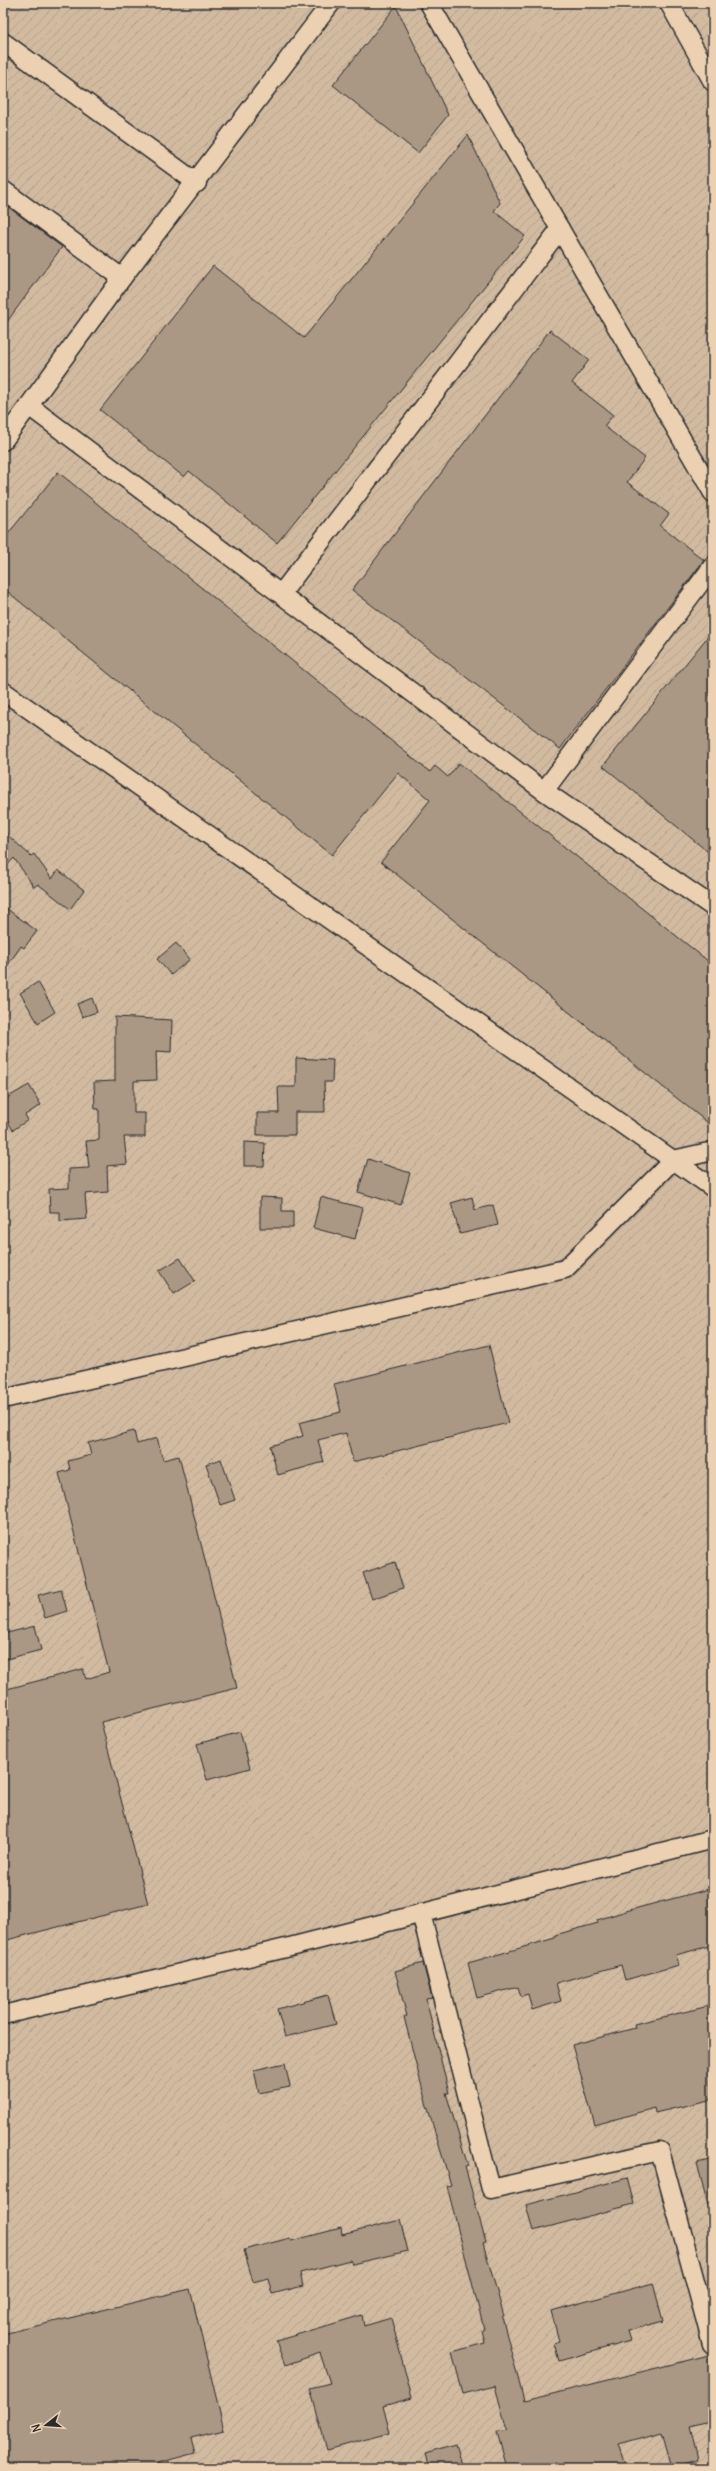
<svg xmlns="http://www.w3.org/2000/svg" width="716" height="2471" font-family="Delius,sans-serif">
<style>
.industrial{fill:url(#industrial-furrows)}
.building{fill:#ab9884;stroke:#2b2b2b}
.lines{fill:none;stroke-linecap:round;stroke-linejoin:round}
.minor-casing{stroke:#2b2b2b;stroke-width:21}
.minor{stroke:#ebd0b2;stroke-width:18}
</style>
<defs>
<pattern id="industrial-furrows" width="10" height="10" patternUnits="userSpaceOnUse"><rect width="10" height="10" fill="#d2baa1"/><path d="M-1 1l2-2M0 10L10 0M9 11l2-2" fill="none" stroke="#b4a08b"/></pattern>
</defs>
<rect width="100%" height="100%" fill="#e3c9ad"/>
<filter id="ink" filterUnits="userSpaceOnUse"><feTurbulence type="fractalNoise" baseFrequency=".025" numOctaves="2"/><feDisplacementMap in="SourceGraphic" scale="8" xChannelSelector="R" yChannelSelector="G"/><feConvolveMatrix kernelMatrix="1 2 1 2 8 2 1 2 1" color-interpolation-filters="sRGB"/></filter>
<g filter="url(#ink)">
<rect class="industrial" x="3" y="3" width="710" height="2465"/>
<g class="building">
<polygon points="396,6 448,115 418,153 333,85"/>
<polygon points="468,135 500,203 494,211 525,236 277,543 189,471 184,477 100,410 213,266 304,338"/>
<polygon points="3,203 62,247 3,327"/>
<polygon points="550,330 589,360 572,383 613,415 604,426 645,458 627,482 669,514 660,526 704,560 560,749 352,590"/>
<polygon points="58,472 430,772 435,766 448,777 459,763 713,965 713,1127 381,862 430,800 398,773 332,855 3,588 3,540"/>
<polygon points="713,630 713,856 603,766"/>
<polygon points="3,831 31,856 34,854 52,879 58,870 84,890 70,909 38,884 34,887 14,858 3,870"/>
<polygon points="3,906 37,931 24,948 21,946 3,972"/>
<polygon points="176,943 190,959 171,975 157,959"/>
<polygon points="38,982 55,1012 38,1023 20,993"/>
<polygon points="92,998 97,1012 82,1017 77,1004"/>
<polygon points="115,1017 172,1020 171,1052 156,1051 157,1080 134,1081 134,1113 145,1113 145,1137 124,1137 127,1164 107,1166 108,1192 85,1194 87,1219 60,1221 60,1212 50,1212 49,1189 69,1188 69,1169 89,1168 86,1141 99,1140 99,1109 95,1109 94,1082 115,1081"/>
<polygon points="296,1058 333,1060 332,1082 324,1082 325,1112 295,1112 295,1135 257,1135 257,1113 279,1113 278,1087 296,1087"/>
<polygon points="29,1085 41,1105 25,1115 28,1120 13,1130 3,1114 3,1100"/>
<polygon points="244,1142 265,1143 264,1166 244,1166"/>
<polygon points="368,1159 410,1173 401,1205 358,1192"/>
<polygon points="260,1197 282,1198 282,1211 293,1211 293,1228 260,1228"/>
<polygon points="321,1197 363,1208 355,1239 313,1228"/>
<polygon points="472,1197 475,1210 493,1205 498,1225 460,1234 451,1203"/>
<polygon points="180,1258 195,1281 174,1294 159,1271"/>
<polygon points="489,1345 508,1423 353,1462 346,1433 318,1440 324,1462 278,1475 270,1446 303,1436 299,1423 341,1412 334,1384"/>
<polygon points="134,1431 137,1444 157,1438 163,1460 179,1456 237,1688 101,1722 148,1904 3,1941 3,1690 83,1669 86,1679 109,1672 59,1473 70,1470 68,1461 91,1455 88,1443"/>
<polygon points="221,1459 235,1500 220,1505 206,1464"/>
<polygon points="395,1562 403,1588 372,1599 363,1573"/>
<polygon points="61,1589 67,1611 45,1618 38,1595"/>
<polygon points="35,1626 41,1650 3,1660 3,1634"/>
<polygon points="240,1732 250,1768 207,1780 197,1744"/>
<polygon points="713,1888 713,1945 676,1955 679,1965 625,1980 621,1965 556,1983 561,2001 532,2010 528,1994 521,1996 518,1987 477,1998 468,1963 555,1938 555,1935 598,1923 597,1920 626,1911"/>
<polygon points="423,1963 432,1998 426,1999 449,2093 446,2093 468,2166 465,2167 486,2242 483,2243 504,2316 502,2317 524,2401 713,2354 713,2421 690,2427 698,2460 672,2467 662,2432 619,2444 627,2468 507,2468 497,2432 507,2430 495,2386 463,2394 452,2352 485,2343 482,2330 484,2329 447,2186 451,2185 425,2099 404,2017 407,2016 395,1971"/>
<polygon points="328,1995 336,2024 285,2037 277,2009"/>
<polygon points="713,2005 713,2099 655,2113 654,2108 595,2125 572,2045 635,2028 634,2024"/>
<polygon points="285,2063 290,2087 259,2093 254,2070"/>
<polygon points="713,2159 713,2205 708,2206 697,2163"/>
<polygon points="627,2178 634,2204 533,2231 526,2205"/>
<polygon points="400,2220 408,2251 352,2264 350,2260 300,2273 303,2286 272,2294 268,2278 253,2282 244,2250 290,2238 291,2241 341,2228 342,2235"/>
<polygon points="653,2283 663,2321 627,2331 630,2341 559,2361 554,2343 559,2341 551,2311"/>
<polygon points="190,2289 224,2430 191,2438 195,2453 158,2463 160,2468 3,2468 3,2334"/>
<polygon points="362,2315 364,2326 391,2318 412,2398 383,2406 390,2433 327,2450 310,2388 330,2383 320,2353 285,2365 276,2341"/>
<polygon points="455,2445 462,2468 429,2468 425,2454"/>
</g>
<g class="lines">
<g class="minor-casing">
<g id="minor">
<polyline points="429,3 713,493"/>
<polyline points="669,3 713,82"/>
<polyline points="3,42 197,183"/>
<polyline points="3,190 122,278"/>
<polyline points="29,406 544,791 713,907"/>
<polyline points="3,441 122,278 331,3"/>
<polyline points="281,594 560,229"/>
<polyline points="3,691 713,1188"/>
<polyline points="544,791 713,566"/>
<polyline points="3,1399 565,1269 673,1160 713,1151"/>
<polyline points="421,1913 491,2189 660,2151 712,2344"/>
<polyline points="3,2015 286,1948 713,1839"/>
</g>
</g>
<use href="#minor" class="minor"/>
</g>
</g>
<rect width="716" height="2471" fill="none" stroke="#ebd0b2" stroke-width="16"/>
<rect x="8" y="8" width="700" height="2455" fill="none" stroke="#2b2b2b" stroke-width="1.5" filter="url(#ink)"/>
<g transform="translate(46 2425) rotate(253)" stroke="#ebd0b2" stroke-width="3" paint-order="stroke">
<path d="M0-3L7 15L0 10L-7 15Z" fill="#2b2b2b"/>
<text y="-6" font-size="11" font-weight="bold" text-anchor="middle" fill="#2b2b2b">N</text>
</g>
</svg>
